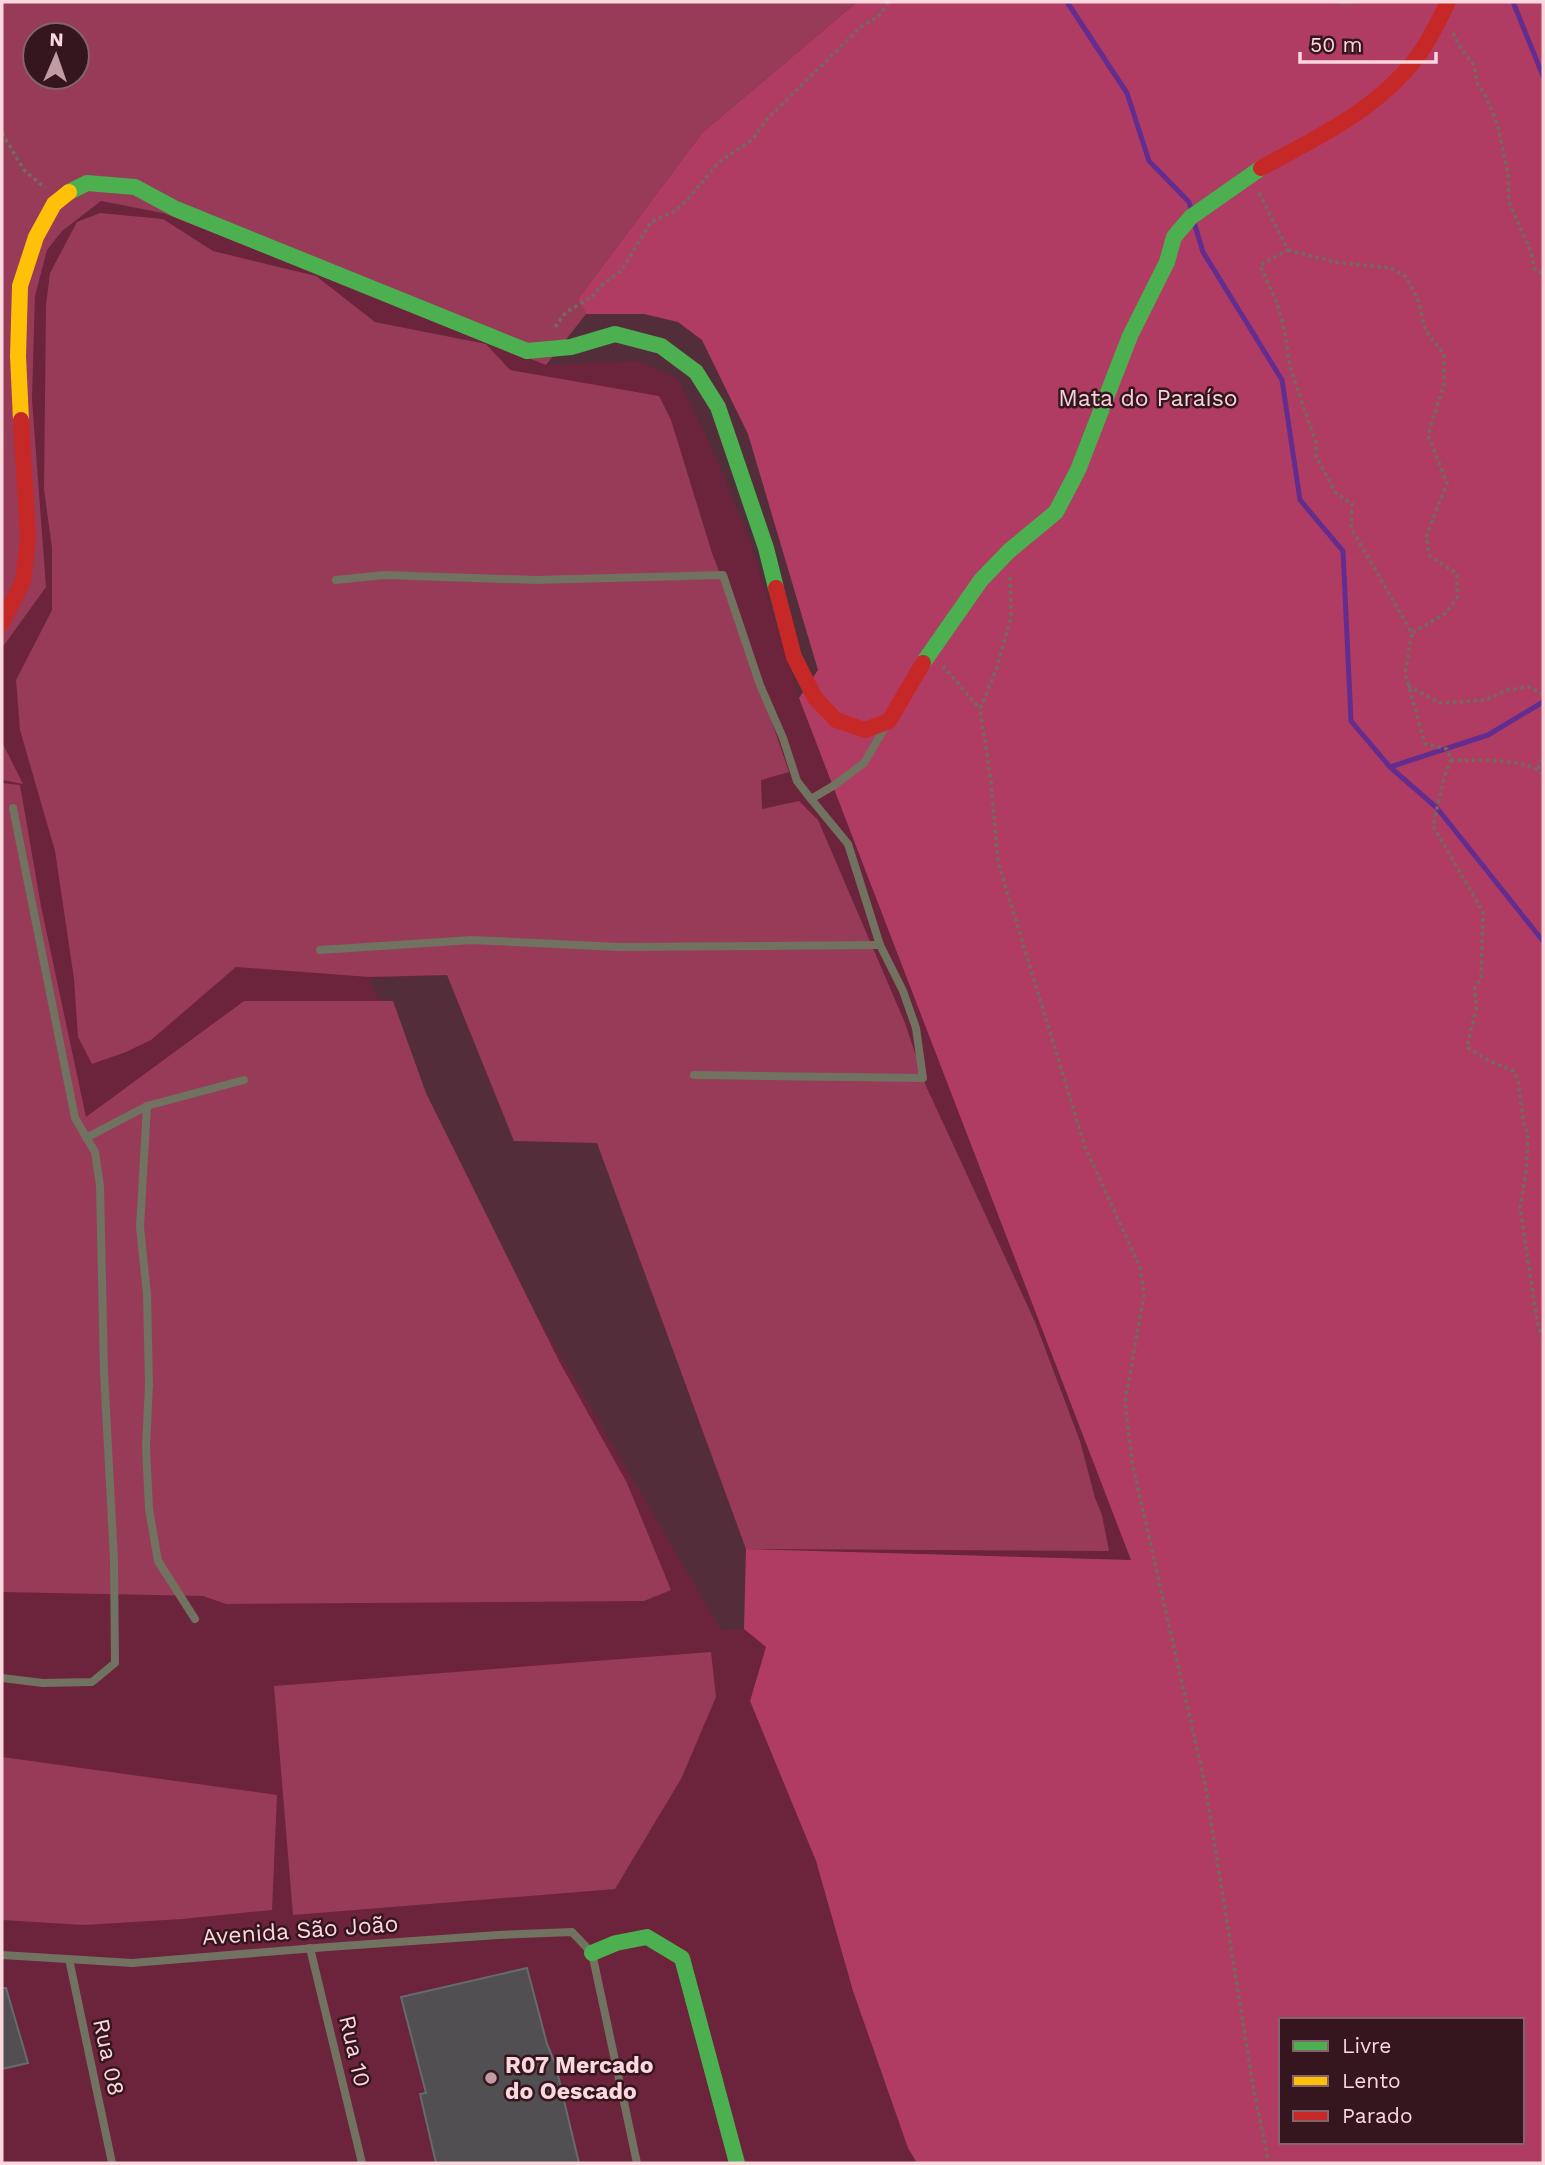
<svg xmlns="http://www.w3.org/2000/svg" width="1545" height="2165" font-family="'Work Sans',sans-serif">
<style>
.built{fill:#6c233c}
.green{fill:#973b58;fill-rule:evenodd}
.forest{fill:#b13c63;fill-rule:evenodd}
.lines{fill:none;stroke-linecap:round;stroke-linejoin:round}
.stream{stroke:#632d90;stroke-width:5}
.building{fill:#524f53;stroke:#656a6d;stroke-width:2}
.path{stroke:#736960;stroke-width:3.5;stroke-dasharray:3.5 3.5;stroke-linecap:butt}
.lane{stroke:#71725f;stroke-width:8}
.fast{stroke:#4caf50;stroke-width:16}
.slow{stroke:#ffc107;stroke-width:16}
.jam{stroke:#c62828;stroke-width:16}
.poi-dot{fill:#c19ca5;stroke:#35161f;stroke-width:2.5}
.labels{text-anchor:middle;stroke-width:5;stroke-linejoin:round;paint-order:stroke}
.park-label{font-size:23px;fill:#f5d3da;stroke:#35161f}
.street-label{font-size:23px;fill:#fbd7de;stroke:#35161f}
.poi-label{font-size:23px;font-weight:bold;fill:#fbd7de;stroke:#35161f;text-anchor:start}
</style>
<rect width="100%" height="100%" fill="#542d3a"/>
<polygon class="built" points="101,201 163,213 546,365 638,361 677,378 705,433 747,533 799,698 1131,1560 746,1549 597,1143 514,1141 447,975 369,978 481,1220 721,1630 744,1629 766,1647 750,1701 816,1861 853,1991 908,2148 917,2163 2,2163 2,780 22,783 2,742 2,648 46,587 32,399 35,296 47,250 62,231"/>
<g class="green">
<path d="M 2,2 L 857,2 L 702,133 L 578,299 L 586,314 L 546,365 L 163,213 L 101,201 L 62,231 L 47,250 L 35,296 L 32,399 L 46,587 L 2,648 ZM 35,35 L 77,35 L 77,77 L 35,77 Z"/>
<polygon points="100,213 163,219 213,251 316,276 375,322 486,344 510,370 659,396 671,420 712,553 729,597 789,772 761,780 762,809 799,801 818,820 905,1023 926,1086 1035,1322 1080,1441 1095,1498 1102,1515 1109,1551 746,1549 597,1143 514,1141 447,975 369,977 236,967 151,1040 126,1052 92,1064 78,1037 74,979 55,851 20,730 16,680 52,610 52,548 44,489 46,305 50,273 77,222"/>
<polygon points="2,742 23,784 2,780"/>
<polygon points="2,783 20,785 41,906 86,1117 244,1001 393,1001 426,1093 559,1361 627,1483 671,1590 644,1601 226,1604 203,1596 2,1592"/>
<polygon points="711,1652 716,1697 681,1779 615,1889 293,1915 274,1686"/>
<polygon points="2,1757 277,1795 272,1910 182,1919 84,1925 2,1920"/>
</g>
<path class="forest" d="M 857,2 L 1543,2 L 1543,2163 L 917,2163 L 908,2148 L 853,1991 L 816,1861 L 750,1701 L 766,1647 L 744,1629 L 746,1549 L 1131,1560 L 799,698 L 818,670 L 748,434 L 702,340 L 678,322 L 644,314 L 586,314 L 578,299 L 702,133 ZM 1281,2020 L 1522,2020 L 1522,2142 L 1281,2142 Z"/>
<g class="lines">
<g class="stream">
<polyline points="1067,2 1127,93 1149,161 1189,202 1191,209"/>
<polyline points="1513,2 1543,76"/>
<polyline points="1194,222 1203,252 1282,380 1300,500 1343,551 1351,721 1390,767 1437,808 1543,941"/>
<polyline points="1390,767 1488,735 1543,702"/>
</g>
</g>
<g class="building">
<polygon points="527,1968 547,2044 555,2063 579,2163 436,2163 420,2094 426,2093 401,1997"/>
<polygon points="2,1988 6,1988 28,2063 2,2069"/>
</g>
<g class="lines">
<g class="path">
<polyline points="1342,2 1345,4 1356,2"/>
<polyline points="1453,33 1461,49 1474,65 1478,85 1486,97 1497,123 1508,172 1509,202 1531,252 1535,270 1543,274"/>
<polyline points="2,133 24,170 45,188"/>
<polyline points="1259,193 1288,250 1260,265 1277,303 1285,333 1290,367 1316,443 1316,456 1335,492 1352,504 1351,528 1412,633 1405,673 1425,744 1447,749 1451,760 1444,778 1433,826 1483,912 1481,978 1474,989 1477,1006 1467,1047 1489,1061 1514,1071 1518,1080 1524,1126 1528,1133 1526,1172 1520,1208 1538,1327 1543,1338"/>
<polyline points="1288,250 1335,262 1391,268 1406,277 1417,297 1426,331 1444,354 1444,384 1428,435 1447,483 1426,537 1430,556 1457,574 1457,598 1446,613 1412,633"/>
<polyline points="555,327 566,312 592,297 603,284 621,271 651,222 675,211 687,200 719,162 752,140 767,119 863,25 878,17 889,2"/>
<polyline points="1010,577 1011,617 997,667 980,709 991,781 998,862 1085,1147 1140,1267 1144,1294 1125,1403 1132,1462 1205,1784 1254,2092 1269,2163"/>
<polyline points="943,666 980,709"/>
<polyline points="1408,686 1440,703 1485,700 1507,690 1529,687 1543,694"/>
<path d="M 1451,760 C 1475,761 1525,757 1543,774"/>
<polyline points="1538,769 1543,756"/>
</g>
<g class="lane">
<polyline points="336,580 384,575 536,580 723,575 760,685 783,738 797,781 811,799"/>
<polyline points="320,950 472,940 619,947 880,945"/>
<polyline points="694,1075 923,1078 916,1028 903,991 880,945 848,844 811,799 833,786 864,763 884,729"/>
<polyline points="147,1106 140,1227 147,1294 149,1385 146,1446 149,1509 158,1561 195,1619"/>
<polyline points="86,1138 147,1106 244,1080"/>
<polyline points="2,1678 43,1683 92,1682 115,1663 114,1560 104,1372 100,1186 95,1152 75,1118 13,808"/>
<polyline points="310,1948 362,2163"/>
<polyline points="2,1955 132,1963 328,1947 498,1935 572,1932 592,1953 637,2163"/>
<polyline points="69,1959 112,2163"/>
</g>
<g class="fast">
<polyline points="69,192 87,183 135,187 176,209 527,351 571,347 615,334 661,346 696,372 718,407 766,548 776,588"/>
<polyline points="923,663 981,580 1009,551 1056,512 1078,470 1130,336 1167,262 1174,237 1191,217 1261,168"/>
<polyline points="592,1953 616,1943 647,1937 682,1958 737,2163"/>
</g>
<polyline class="slow" points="21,420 18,356 20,286 36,237 54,204 69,192"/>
<g class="jam">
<path d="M 1261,168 C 1320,136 1383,107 1422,50 C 1432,35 1440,18 1448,2"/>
<polyline points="776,588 794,657 815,698 836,720 865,730 889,721 923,663"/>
<polyline points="2,623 23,581 28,539 21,420"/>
</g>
</g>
<circle class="poi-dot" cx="491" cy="2078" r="7"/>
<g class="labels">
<g class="park-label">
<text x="1148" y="406">Mata do Paraíso</text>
</g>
<g class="street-label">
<text transform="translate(300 1930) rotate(-4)" y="8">Avenida São João</text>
<text transform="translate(355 2051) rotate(77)" y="8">Rua 10</text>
<text transform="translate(109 2057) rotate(78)" y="8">Rua 08</text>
</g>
<g class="poi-label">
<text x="505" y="2073">R07 Mercado<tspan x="505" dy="26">do Oescado</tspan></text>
</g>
</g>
<rect width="1545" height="2165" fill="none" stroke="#fbd7de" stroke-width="7"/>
<rect x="1279" y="2018" width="245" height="126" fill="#35161f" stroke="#84636b" stroke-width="2"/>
<rect x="1293" y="2041" width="35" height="10" fill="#4caf50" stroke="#84636b" stroke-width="2"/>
<text x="1342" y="2053" font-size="21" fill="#fbd7de">Livre</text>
<rect x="1293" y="2076" width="35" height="10" fill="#ffc107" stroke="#84636b" stroke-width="2"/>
<text x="1342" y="2088" font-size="21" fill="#fbd7de">Lento</text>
<rect x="1293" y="2111" width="35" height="10" fill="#c62828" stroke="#84636b" stroke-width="2"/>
<text x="1342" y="2123" font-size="21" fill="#fbd7de">Parado</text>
<g transform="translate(56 56) rotate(2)"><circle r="33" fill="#35161f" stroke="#84636b" stroke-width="2"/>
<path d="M0-5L12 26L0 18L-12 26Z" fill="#c19ca5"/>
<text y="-10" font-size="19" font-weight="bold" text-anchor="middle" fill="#fbd7de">N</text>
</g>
<path d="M1300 52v10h136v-10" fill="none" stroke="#fbd7de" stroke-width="3.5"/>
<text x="1310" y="52" font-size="21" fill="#fbd7de" stroke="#35161f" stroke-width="5" paint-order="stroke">50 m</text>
</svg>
